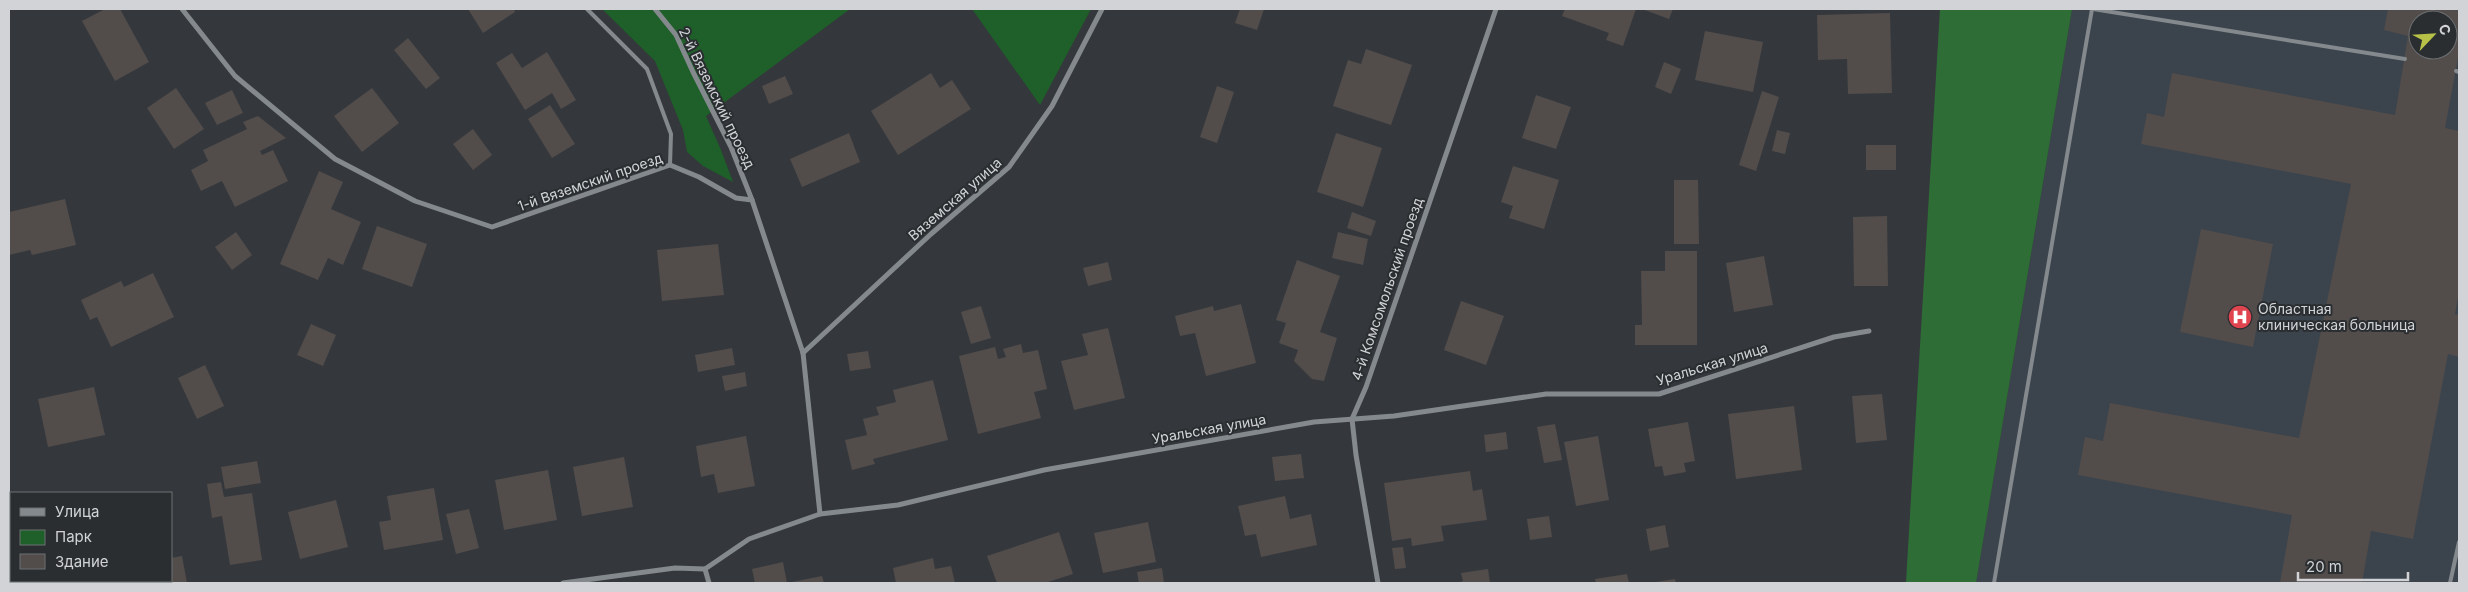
<svg xmlns="http://www.w3.org/2000/svg" width="2468" height="592" font-family="Inter,sans-serif">
<style>
.built{fill:#3b444c;fill-rule:evenodd}
.green{fill:#1f5f29}
.forest{fill:#2e6e36}
.building{fill:#524c4b;fill-rule:evenodd}
.lines{fill:none;stroke-linecap:round;stroke-linejoin:round}
.service{stroke:#84898d;stroke-width:4}
.minor{stroke:#84898d;stroke-width:5}
.labels{text-anchor:middle;stroke-width:4;stroke-linejoin:round;paint-order:stroke}
.street-label{font-size:14px;fill:#d1d3d6;stroke:#2a2e31}
.poi-label{font-size:14px;fill:#d1d3d6;stroke:#2a2e31;text-anchor:start}
</style>
<rect width="100%" height="100%" fill="#34383c"/>
<path class="built" d="M 2072,9 L 2459,9 L 2459,583 L 1976,583 ZM 2418,20 L 2448,20 L 2448,50 L 2418,50 Z"/>
<g class="green">
<polygon points="602,9 850,9 706,116 721,150 733,182 703,166 687,152 683,130 655,61"/>
<polygon points="972,9 1091,9 1040,105"/>
</g>
<polygon class="forest" points="1940,9 2072,9 1976,583 1906,582"/>
<g class="building">
<polygon points="105,9 120,9 149,62 115,81 82,21"/>
<polygon points="468,9 514,9 515,12 483,33"/>
<polygon points="1240,9 1264,9 1257,30 1235,23"/>
<polygon points="1565,9 1636,9 1623,46 1606,40 1609,33 1562,16"/>
<polygon points="1642,9 1673,9 1669,19"/>
<path d="M 2388,9 L 2459,9 L 2459,53 L 2445,128 L 2459,131 L 2459,293 L 2455,314 L 2459,315 L 2459,357 L 2448,354 L 2413,539 L 2371,531 L 2362,583 L 2280,583 L 2292,515 L 2078,475 L 2085,437 L 2103,441 L 2110,403 L 2299,438 L 2351,184 L 2141,144 L 2147,113 L 2164,117 L 2172,73 L 2395,115 L 2408,36 L 2384,30 ZM 2418,20 L 2448,20 L 2448,50 L 2418,50 Z"/>
<polygon points="1890,13 1892,93 1848,94 1847,59 1818,60 1817,15"/>
<polygon points="1705,31 1763,42 1753,92 1695,80"/>
<polygon points="408,38 440,78 426,89 394,50"/>
<polygon points="1366,49 1412,65 1391,125 1333,106 1348,60 1361,64"/>
<polygon points="547,52 576,100 561,109 552,93 525,110 496,63 512,53 522,68"/>
<polygon points="1664,62 1681,69 1671,94 1655,87"/>
<polygon points="931,73 940,88 952,80 971,109 898,155 871,111"/>
<polygon points="785,76 793,94 769,104 762,86"/>
<polygon points="1217,86 1234,92 1217,143 1200,137"/>
<polygon points="176,88 204,129 174,149 147,108"/>
<polygon points="372,88 399,123 362,152 334,116"/>
<polygon points="232,90 243,113 217,125 205,103"/>
<polygon points="1762,91 1779,97 1756,171 1739,165"/>
<polygon points="1536,95 1571,107 1556,149 1522,138"/>
<polygon points="550,105 575,144 552,158 528,119"/>
<polygon points="258,116 286,138 260,151 262,155 273,150 288,181 235,207 222,181 201,191 191,170 208,161 203,150 247,129 243,122"/>
<polygon points="473,129 492,155 473,170 453,144"/>
<polygon points="1777,130 1790,133 1785,154 1772,151"/>
<polygon points="849,133 860,162 802,187 790,159"/>
<polygon points="1336,133 1382,148 1363,207 1317,192"/>
<rect x="1866" y="145" width="30" height="25"/>
<polygon points="1513,166 1559,180 1544,229 1509,218 1513,206 1501,202"/>
<polygon points="319,171 343,182 331,209 361,222 343,265 328,258 318,280 280,264"/>
<polygon points="1674,180 1698,180 1699,244 1674,244"/>
<polygon points="65,199 76,245 32,255 30,250 9,255 9,212"/>
<polygon points="1352,212 1376,221 1371,236 1347,228"/>
<polygon points="1887,216 1888,286 1854,286 1853,217"/>
<polygon points="377,226 427,244 412,287 362,269"/>
<polygon points="2201,229 2273,244 2253,347 2180,332"/>
<polygon points="236,232 252,255 232,270 215,247"/>
<polygon points="1338,232 1368,239 1363,265 1332,258"/>
<polygon points="718,244 724,295 662,301 657,250"/>
<polygon points="1665,251 1697,251 1697,345 1635,345 1635,325 1642,325 1641,271 1665,271"/>
<polygon points="1764,256 1773,305 1734,312 1726,263"/>
<polygon points="1297,260 1340,276 1320,332 1337,338 1324,381 1312,379 1294,361 1298,350 1279,343 1286,323 1276,320"/>
<polygon points="1108,262 1112,280 1088,286 1083,268"/>
<polygon points="153,273 174,317 111,347 97,317 90,320 81,300 121,281 124,287"/>
<polygon points="1461,301 1504,316 1486,365 1444,350"/>
<polygon points="1241,304 1256,363 1206,376 1195,333 1180,336 1175,316 1213,306 1214,311"/>
<polygon points="981,306 991,338 971,344 961,312"/>
<polygon points="311,324 336,335 323,366 297,355"/>
<polygon points="1108,328 1125,398 1074,410 1061,361 1088,355 1082,334"/>
<polygon points="1021,344 1023,353 1038,350 1047,389 1034,392 1041,418 978,434 959,356 995,347 998,359 1006,357 1003,349"/>
<polygon points="732,348 735,365 698,372 695,355"/>
<polygon points="868,351 871,368 850,371 847,354"/>
<polygon points="205,365 224,406 197,419 178,378"/>
<polygon points="745,372 747,386 725,391 722,376"/>
<polygon points="933,380 948,440 873,459 875,464 852,470 845,440 867,435 863,419 879,415 876,407 896,402 893,390"/>
<polygon points="94,387 105,435 48,447 38,399"/>
<polygon points="1882,394 1887,440 1856,443 1852,396"/>
<polygon points="1794,406 1802,470 1736,479 1728,414"/>
<polygon points="1688,422 1695,461 1684,463 1686,472 1664,476 1662,466 1655,467 1648,429"/>
<polygon points="1555,424 1562,460 1544,463 1537,427"/>
<polygon points="1506,432 1508,449 1486,452 1484,435"/>
<polygon points="746,436 755,486 718,493 714,474 701,477 696,446"/>
<polygon points="1598,436 1609,500 1576,506 1564,442"/>
<polygon points="1301,454 1304,478 1275,481 1272,457"/>
<polygon points="624,457 633,507 582,516 573,467"/>
<polygon points="257,461 261,483 225,489 221,467"/>
<polygon points="548,470 557,520 504,530 495,480"/>
<polygon points="1470,471 1473,491 1482,489 1487,520 1441,526 1444,541 1412,546 1411,538 1392,541 1384,483"/>
<polygon points="221,482 224,497 252,493 262,560 230,565 222,516 212,518 207,484"/>
<polygon points="434,488 443,540 384,550 379,522 391,520 387,496"/>
<polygon points="1285,496 1290,519 1311,514 1317,545 1261,557 1256,534 1245,536 1238,506"/>
<polygon points="336,500 348,547 300,559 288,512"/>
<polygon points="469,509 479,548 456,554 446,514"/>
<polygon points="1549,516 1552,537 1530,540 1527,519"/>
<polygon points="1148,522 1156,562 1103,573 1094,533"/>
<polygon points="1665,525 1669,547 1650,551 1646,529"/>
<polygon points="1059,532 1073,574 1045,583 997,583 987,556"/>
<polygon points="1403,547 1406,568 1395,569 1392,548"/>
<polygon points="182,556 187,583 164,583 163,581 171,581 171,558"/>
<polygon points="933,558 935,569 951,566 955,583 896,583 893,568"/>
<polygon points="783,562 787,583 755,583 752,569"/>
<polygon points="1162,568 1164,583 1139,583 1137,572"/>
<polygon points="1488,569 1490,583 1458,583 1463,581 1461,573"/>
<polygon points="1627,574 1629,583 1596,583 1595,579"/>
<polygon points="822,576 824,583 792,583 792,582"/>
<polygon points="1675,579 1676,583 1656,583 1656,582"/>
<polygon points="47,581 115,581 115,583 48,583"/>
</g>
<g class="lines">
<g class="service">
<polyline points="587,9 647,69 671,134 670,165"/>
<polyline points="2093,9 2405,59"/>
<polyline points="2456,71 2459,72"/>
<polyline points="1994,583 2092,9"/>
<polyline points="2450,583 2459,542"/>
</g>
<g class="minor">
<polyline points="182,9 235,76 335,159 415,201 492,227 670,165 699,177 736,198 752,200 803,353 820,514"/>
<polyline points="655,9 676,35 693,72 731,147 752,200"/>
<polyline points="803,353 931,234 1009,167 1052,106 1102,9"/>
<polyline points="9,506 11,519"/>
<polyline points="705,569 709,583"/>
<polyline points="24,581 24,583"/>
<polyline points="563,583 675,568 705,569 749,539 820,514 898,505 1044,470 1314,422 1394,416 1546,394 1659,394 1834,337 1869,331"/>
<polyline points="1378,583 1356,455 1352,419 1366,387 1496,9"/>
</g>
</g>
<defs>
<g id="hospital-disc" transform="scale(1.25)"><circle r="9.5" fill="#e0444e" stroke="#2a2e31"/><path d="M-5-5h3v3.5h4V-5h3V5h-3V1.5h-4V5h-3Z" fill="#fff"/></g>
</defs>
<g fill-rule="evenodd">
<use href="#hospital-disc" x="2240" y="317"/>
</g>
<g class="labels">
<g class="street-label">
<text transform="translate(717 98) rotate(64)" y="5">2-й Вяземский проезд</text>
<text transform="translate(590 182) rotate(-19)" y="5">1-й Вяземский проезд</text>
<text transform="translate(955 199) rotate(-41)" y="5">Вяземская улица</text>
<text transform="translate(1387 289) rotate(-71)" y="5">4-й Комсомольский проезд</text>
<text transform="translate(1712 364) rotate(-17)" y="5">Уральская улица</text>
<text transform="translate(1209 429) rotate(-10)" y="5">Уральская улица</text>
</g>
<g class="poi-label">
<text x="2258" y="314">Областная<tspan x="2258" dy="16">клиническая больница</tspan></text>
</g>
</g>
<rect width="2468" height="592" fill="none" stroke="#d1d3d6" stroke-width="20"/>
<rect x="10" y="492" width="162" height="90" fill="#2a2e31" stroke="#6d7073"/>
<rect x="20" y="508" width="25" height="8" fill="#84898d" stroke="#6d7073"/>
<text x="55" y="517" font-size="15" fill="#d1d3d6">Улица</text>
<rect x="20" y="530" width="25" height="15" fill="#1f5f29" stroke="#6d7073"/>
<text x="55" y="542" font-size="15" fill="#d1d3d6">Парк</text>
<rect x="20" y="554" width="25" height="15" fill="#524c4b" stroke="#6d7073"/>
<text x="55" y="567" font-size="15" fill="#d1d3d6">Здание</text>
<g transform="translate(2433 35) rotate(65)"><circle r="24" fill="#2a2e31" stroke="#6d7073"/>
<path d="M0-4L9 19L0 12L-9 19Z" fill="#b7c148"/>
<text y="-8" font-size="14" font-weight="bold" text-anchor="middle" fill="#d1d3d6">С</text>
</g>
<path d="M2298 572v8h110v-8" fill="none" stroke="#d1d3d6" stroke-width="2.5"/>
<text x="2306" y="572" font-size="15" fill="#d1d3d6" stroke="#2a2e31" stroke-width="4" paint-order="stroke">20 m</text>
</svg>
